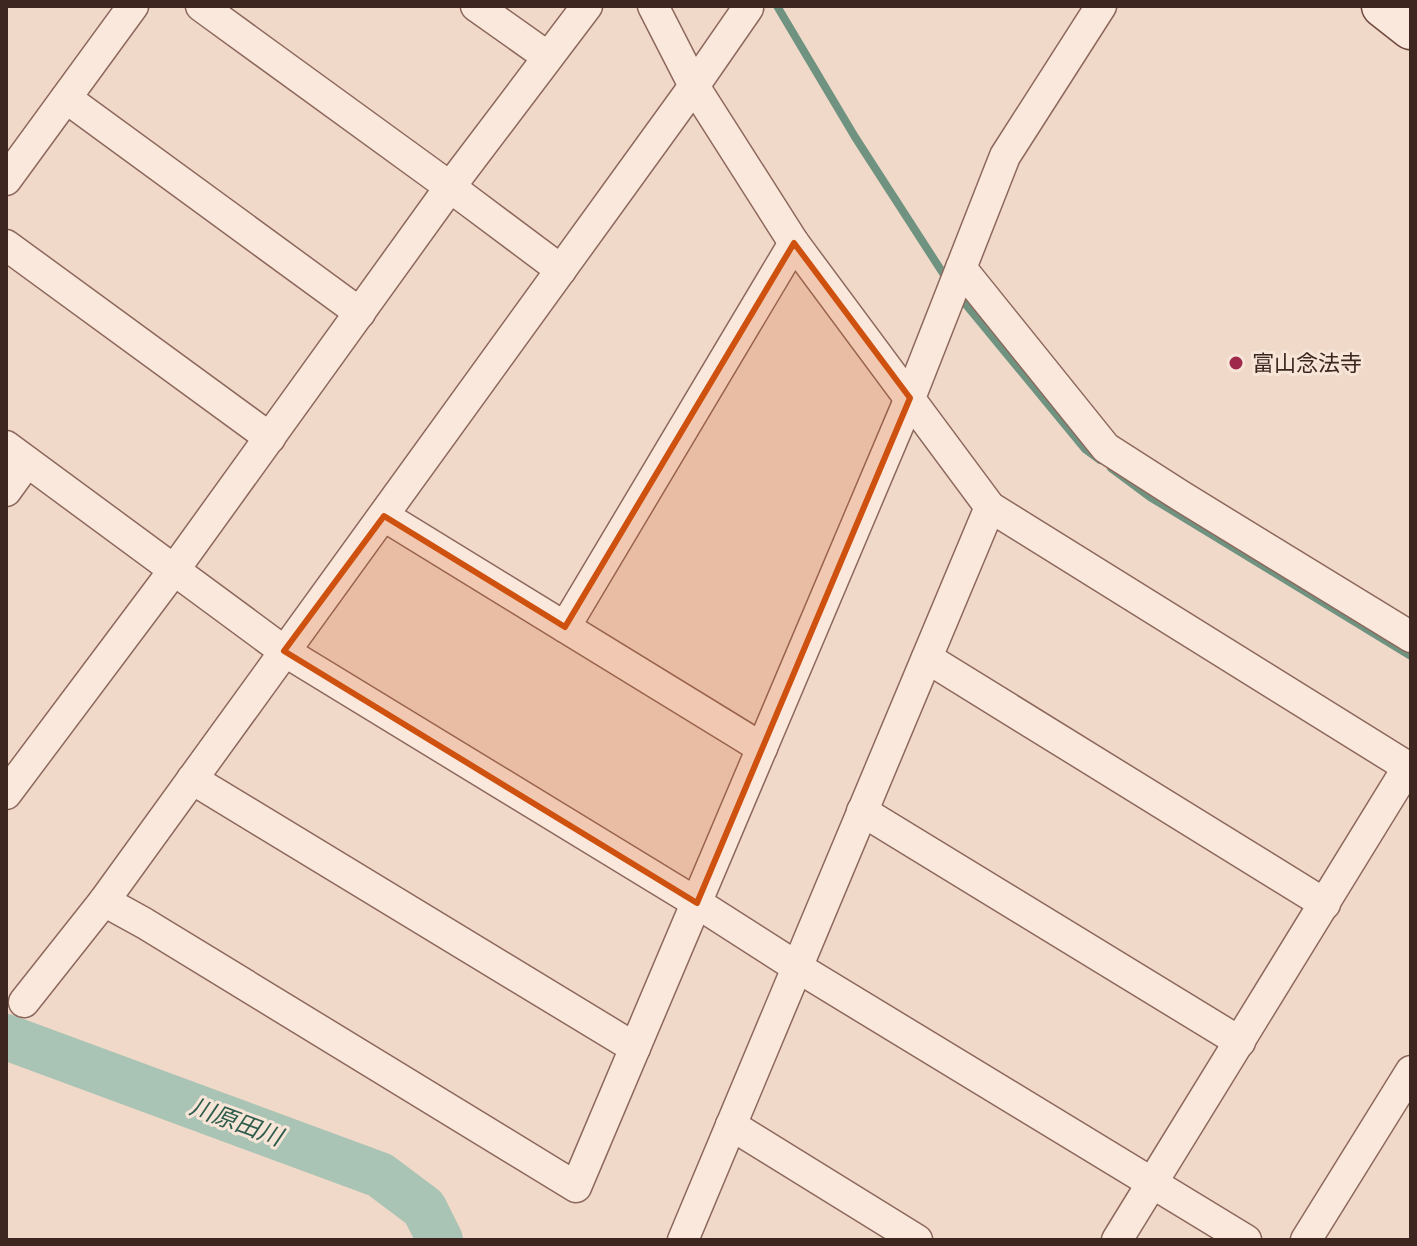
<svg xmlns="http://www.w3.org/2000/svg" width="1417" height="1246" font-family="'Roboto Serif','Noto Sans JP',serif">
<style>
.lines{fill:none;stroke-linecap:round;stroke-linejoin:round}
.stream{stroke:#6f9380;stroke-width:8}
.river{stroke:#a9c4b4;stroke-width:46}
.street-casing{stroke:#8d685c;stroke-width:33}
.secondary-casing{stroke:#6f493f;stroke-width:45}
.street{stroke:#fae8dc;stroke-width:30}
.secondary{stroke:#fae8dc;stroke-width:42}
.marked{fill:#ce510f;fill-opacity:0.2;stroke:#ce510f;stroke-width:6;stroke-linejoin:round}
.poi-dot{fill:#9f294b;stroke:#f7e5d8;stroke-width:3}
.labels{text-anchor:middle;stroke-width:6;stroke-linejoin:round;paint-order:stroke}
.poi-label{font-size:22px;fill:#3d2620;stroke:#f7e5d8;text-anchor:start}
.water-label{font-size:24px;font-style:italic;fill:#2f5d4d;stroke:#f7e5d8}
</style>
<rect width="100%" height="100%" fill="#f0d9c8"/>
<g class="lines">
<g class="stream">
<polyline points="777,6 855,137 948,281"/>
<polyline points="958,295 1085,449 1100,460"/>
<polyline points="1111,468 1150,497 1411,656"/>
</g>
<polyline class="river" points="6,1037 380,1175 424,1208 440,1240"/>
<g class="street-casing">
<g id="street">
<polyline points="201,6 450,187 561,270"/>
<polyline points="476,6 548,57"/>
<polyline points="653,6 694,86 794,243 990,507 1411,769"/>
<polyline points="66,98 360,313"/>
<polyline points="6,180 133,6"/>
<polyline points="6,245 270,438"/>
<polyline points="961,268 1106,448 1181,496 1411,637"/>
<polyline points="6,446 284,651 697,903 797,967 1246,1240"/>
<polyline points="6,491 27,462"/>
<polyline points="384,516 762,748"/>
<polyline points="565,627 794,243"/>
<polyline points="927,658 1325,904"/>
<polyline points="192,779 635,1048"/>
<polyline points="6,794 174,570 450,187 587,6"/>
<polyline points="862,811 1240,1042"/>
<polyline points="104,901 144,923 576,1187 910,398 1005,156 1101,6"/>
<polyline points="24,1002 104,901 694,86 748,8"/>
<polyline points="731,1125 917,1240"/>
<polyline points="683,1240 990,507"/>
<polyline points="1117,1240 1408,767"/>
<polyline points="1306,1240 1411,1071"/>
</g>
</g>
<g class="secondary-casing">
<polyline id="secondary" points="1383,6 1411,28"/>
</g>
<use href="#street" class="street"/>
<use href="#secondary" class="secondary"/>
</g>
<path class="marked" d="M 794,243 L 910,398 L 697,903 L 284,651 L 384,516 L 565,627 Z"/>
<circle class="poi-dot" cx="1236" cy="363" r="8"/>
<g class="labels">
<g class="poi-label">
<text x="1252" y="371">富山念法寺</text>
</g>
<g class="water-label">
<text transform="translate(236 1122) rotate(20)" y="8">川原田川</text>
</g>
</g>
<rect width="1417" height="1246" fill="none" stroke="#3d2620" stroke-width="16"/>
</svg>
